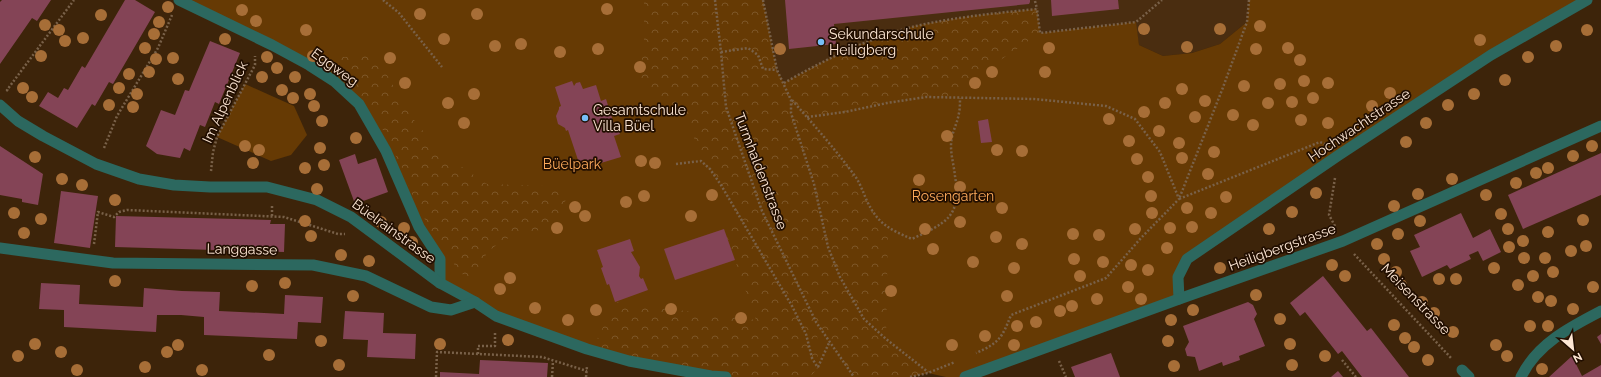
<svg xmlns="http://www.w3.org/2000/svg" width="1601" height="377" font-family="Raleway,sans-serif">
<style>
.built{fill:#4a2d10}
.green{fill:#663a04}
.forest{fill:url(#forest-crowns)}
.building{fill:#844456}
.lines{fill:none;stroke-linecap:round;stroke-linejoin:round}
.path{stroke:#796149;stroke-width:2.5;stroke-dasharray:2 2;stroke-linecap:butt}
.minor{stroke:#2c685f;stroke-width:11}
.tree{fill:#a76e37}
.poi-dot{fill:#77bff7;stroke:#210e00;stroke-width:1.5}
.labels{text-anchor:middle;stroke-width:3.5;stroke-linejoin:round;paint-order:stroke}
.poi-label{font-size:14px;fill:#fee7d4;stroke:#210e00;text-anchor:start}
.street-label{font-size:14px;fill:#fee7d4;stroke:#210e00}
.park-label{font-size:14px;fill:#feab5b;stroke:#210e00}
</style>
<defs>
<pattern id="forest-crowns" width="20" height="18" patternUnits="userSpaceOnUse"><rect width="20" height="18" fill="#663a04"/><path d="M2 6a3 3 0 1 1 6 0M12 15a3 3 0 1 1 6 0" fill="none" stroke="#7d5628"/></pattern>
</defs>
<rect width="100%" height="100%" fill="#3d240a"/>
<polygon class="built" points="763,0 1249,0 1247,22 1220,44 1192,53 1163,56 1139,45 1135,22 1040,33 1036,9 970,16 914,26 876,39 844,53 784,83 777,70"/>
<g class="green">
<polygon points="179,0 763,0 777,86 844,53 876,39 914,26 970,16 1037,9 1040,33 1136,22 1139,45 1163,56 1192,53 1220,44 1247,22 1249,0 1587,0 1491,55 1187,259 1179,299 965,377 946,377 928,373 910,377 726,377 629,361 496,316 440,283 440,259 372,124 334,81"/>
<polygon points="245,84 294,106 307,135 291,155 271,161 217,137"/>
</g>
<g class="forest">
<path d="M 644,0 L 763,0 L 777,70 L 784,83 C 822,61 873,36 916,26 C 956,17 996,13 1037,9 L 1040,33 L 945,98 L 926,97 L 887,103 L 845,112 L 807,117 L 829,142 L 857,177 L 869,206 L 879,221 L 888,229 L 886,339 L 928,373 L 910,377 L 854,377 L 817,323 L 818,368 L 810,377 L 726,377 L 592,350 L 615,302 L 756,320 L 724,229 L 741,220 L 721,185 L 710,169 L 701,161 L 688,118 L 667,100 L 639,82 L 644,43 Z"/>
<path d="M 375,54 L 410,115 L 440,152 L 487,184 L 572,187 L 552,229 C 525,231 499,236 482,260 C 478,267 476,276 467,279 L 456,267 L 432,233 L 413,197 L 402,168 L 371,107 L 343,81 L 312,60 Z"/>
</g>
<g class="building">
<polygon points="2,0 51,0 37,21 32,18 0,64 0,2"/>
<polygon points="125,0 135,0 155,12 113,84 109,82 95,106 92,104 77,128 39,106 48,92 58,98 64,88 68,90 82,66 85,68"/>
<polygon points="785,0 1030,0 1030,2 1029,4 834,24 836,44 789,49"/>
<polygon points="1051,0 1118,0 1119,9 1052,16"/>
<polygon points="210,41 240,53 219,104 215,102 205,127 200,125 190,151 184,148 180,158 157,154 146,146 161,110 175,115 185,90 189,91"/>
<polygon points="572,81 574,86 576,83 580,82 583,89 596,85 601,101 606,99 614,124 616,123 620,134 614,136 621,157 581,169 568,130 566,131 565,128 558,124 556,116 559,109 559,107 561,106 555,87"/>
<polygon points="988,119 992,142 981,143 978,121"/>
<polygon points="0,146 43,174 38,205 22,202 22,199 0,195"/>
<polygon points="1601,153 1601,195 1523,229 1508,195"/>
<polygon points="355,154 358,164 376,158 388,192 355,204 339,160"/>
<polygon points="61,191 98,196 90,248 54,243"/>
<polygon points="1461,213 1473,238 1490,229 1501,252 1483,261 1478,251 1469,255 1471,259 1450,269 1447,265 1422,277 1410,251 1420,247 1414,235"/>
<polygon points="116,216 271,220 270,224 285,224 284,252 115,247"/>
<polygon points="724,229 735,260 675,280 664,249"/>
<polygon points="630,239 634,251 631,252 640,267 639,276 641,279 643,278 648,290 615,302 609,284 607,285 601,268 603,267 597,250"/>
<polygon points="1323,276 1367,331 1371,328 1409,377 1362,377 1342,351 1338,354 1305,312 1300,316 1290,303"/>
<polygon points="41,283 80,285 79,304 143,307 144,288 182,291 220,292 219,311 284,314 285,295 323,297 321,323 298,322 297,339 204,335 204,317 181,315 157,315 156,332 64,327 64,310 39,309"/>
<polygon points="1248,302 1253,305 1257,314 1254,319 1265,346 1239,356 1240,360 1223,366 1222,362 1199,371 1195,357 1187,356 1185,349 1189,342 1183,326"/>
<polygon points="345,311 384,313 383,333 416,334 415,359 367,357 368,340 343,339"/>
<polygon points="1601,334 1601,344 1597,337"/>
<polygon points="1111,353 1120,377 1075,377 1071,367"/>
<polygon points="1572,356 1582,376 1601,365 1601,377 1549,377"/>
<polygon points="480,360 548,363 547,377 440,377 440,372 479,374"/>
<polygon points="1338,371 1343,377 1331,377"/>
</g>
<g class="lines">
<g class="path">
<polyline points="383,0 399,13 442,67"/>
<polyline points="715,0 721,52 726,107 762,211 816,322 854,377"/>
<polyline points="763,0 777,70 791,100 791,113 814,184 828,247 840,277 864,319 886,339 928,372"/>
<polyline points="1249,0 1247,22 1222,90 1179,199 1320,142 1325,144"/>
<polyline points="1035,1 1037,9"/>
<polyline points="721,52 748,48 758,55 763,69 777,70"/>
<path d="M 784,83 C 822,61 873,36 916,26 C 956,17 996,13 1037,9 L 1040,33 L 1136,22 L 1162,0"/>
<polyline points="8,91 7,90 74,0"/>
<path d="M 792,100 C 814,125 835,149 855,176 C 860,183 863,192 867,201 C 878,224 889,229 912,239 C 945,223 962,218 955,176 C 954,166 951,156 951,146 C 951,133 957,125 959,113 C 960,108 960,103 960,98"/>
<path d="M 807,117 L 845,112 L 887,103 L 926,97 L 1034,99 L 1106,106 L 1135,119 L 1160,152 L 1179,199 L 1141,238 L 1106,278 L 1011,315 C 1002,338 999,343 976,353"/>
<polyline points="104,148 117,116 158,48 172,15"/>
<polyline points="676,164 701,161 710,169 721,185 792,306 806,334 812,358 818,368"/>
<polyline points="211,171 213,152 217,137 255,65 255,56"/>
<polyline points="272,216 272,205"/>
<polyline points="1335,226 1329,215 1335,178"/>
<polyline points="94,244 98,212 114,217 119,212 127,210 284,217 338,234 345,234"/>
<polyline points="1354,254 1452,359"/>
<polyline points="478,354 478,346 495,346 495,333"/>
<polyline points="1342,360 1356,377"/>
<polyline points="1059,361 1066,377"/>
<polyline points="818,367 829,343"/>
<polyline points="436,377 437,352 542,357 587,371"/>
<polyline points="552,377 553,361"/>
<polyline points="586,377 587,366"/>
<polyline points="910,377 928,373 955,362"/>
</g>
<g class="minor">
<polyline points="179,0 272,45 309,65 334,81 359,104 386,151 419,227 440,259 440,283"/>
<polyline points="0,105 18,121 43,136 96,164 139,179 174,185 210,187 267,187 317,200 351,217 440,283 475,302 496,316 587,349 629,361 711,376 726,377"/>
<polyline points="0,248 113,263 313,265 366,276 431,307 451,310 475,302"/>
<polyline points="1179,299 1178,277 1187,259 1339,155 1491,55 1587,0"/>
<polyline points="1462,370 1469,377"/>
<polyline points="965,377 1179,299 1343,241 1601,126"/>
<path d="M 1521,377 C 1537,344 1570,327 1601,311"/>
</g>
</g>
<g class="tree">
<circle cx="168" cy="7" r="6"/>
<circle cx="607" cy="9" r="6"/>
<circle cx="242" cy="10" r="6"/>
<circle cx="420" cy="14" r="6"/>
<circle cx="477" cy="14" r="6"/>
<circle cx="101" cy="15" r="6"/>
<circle cx="256" cy="21" r="6"/>
<circle cx="159" cy="22" r="6"/>
<circle cx="45" cy="25" r="6"/>
<circle cx="1260" cy="26" r="6"/>
<circle cx="1144" cy="29" r="6"/>
<circle cx="1220" cy="29" r="6"/>
<circle cx="59" cy="30" r="6"/>
<circle cx="306" cy="30" r="6"/>
<circle cx="1587" cy="30" r="6"/>
<circle cx="154" cy="34" r="6"/>
<circle cx="83" cy="38" r="6"/>
<circle cx="225" cy="39" r="6"/>
<circle cx="444" cy="39" r="6"/>
<circle cx="1480" cy="40" r="6"/>
<circle cx="65" cy="41" r="6"/>
<circle cx="521" cy="44" r="6"/>
<circle cx="495" cy="46" r="6"/>
<circle cx="1556" cy="46" r="6"/>
<circle cx="1187" cy="47" r="6"/>
<circle cx="145" cy="48" r="6"/>
<circle cx="1049" cy="48" r="6"/>
<circle cx="1288" cy="48" r="6"/>
<circle cx="598" cy="49" r="6"/>
<circle cx="780" cy="49" r="6"/>
<circle cx="1256" cy="49" r="6"/>
<circle cx="560" cy="52" r="6"/>
<circle cx="41" cy="56" r="6"/>
<circle cx="313" cy="56" r="6"/>
<circle cx="267" cy="57" r="6"/>
<circle cx="1528" cy="57" r="6"/>
<circle cx="173" cy="58" r="6"/>
<circle cx="390" cy="58" r="6"/>
<circle cx="156" cy="59" r="6"/>
<circle cx="1300" cy="60" r="6"/>
<circle cx="640" cy="67" r="6"/>
<circle cx="277" cy="68" r="6"/>
<circle cx="149" cy="72" r="6"/>
<circle cx="992" cy="72" r="6"/>
<circle cx="1045" cy="72" r="6"/>
<circle cx="129" cy="74" r="6"/>
<circle cx="262" cy="77" r="6"/>
<circle cx="295" cy="77" r="6"/>
<circle cx="178" cy="79" r="6"/>
<circle cx="1505" cy="80" r="6"/>
<circle cx="1304" cy="81" r="6"/>
<circle cx="405" cy="83" r="6"/>
<circle cx="975" cy="83" r="6"/>
<circle cx="1328" cy="83" r="6"/>
<circle cx="1280" cy="84" r="6"/>
<circle cx="1244" cy="86" r="6"/>
<circle cx="23" cy="88" r="6"/>
<circle cx="119" cy="88" r="6"/>
<circle cx="1182" cy="89" r="6"/>
<circle cx="282" cy="90" r="6"/>
<circle cx="1390" cy="93" r="6"/>
<circle cx="137" cy="94" r="6"/>
<circle cx="310" cy="94" r="6"/>
<circle cx="474" cy="94" r="6"/>
<circle cx="1474" cy="94" r="6"/>
<circle cx="32" cy="97" r="6"/>
<circle cx="293" cy="98" r="6"/>
<circle cx="1313" cy="98" r="6"/>
<circle cx="1205" cy="101" r="6"/>
<circle cx="1292" cy="102" r="6"/>
<circle cx="448" cy="103" r="6"/>
<circle cx="1165" cy="103" r="6"/>
<circle cx="1268" cy="103" r="6"/>
<circle cx="109" cy="105" r="6"/>
<circle cx="1448" cy="105" r="6"/>
<circle cx="314" cy="106" r="6"/>
<circle cx="1372" cy="106" r="6"/>
<circle cx="133" cy="107" r="6"/>
<circle cx="1144" cy="112" r="6"/>
<circle cx="1233" cy="115" r="6"/>
<circle cx="1195" cy="117" r="6"/>
<circle cx="1109" cy="119" r="6"/>
<circle cx="1301" cy="120" r="6"/>
<circle cx="322" cy="121" r="6"/>
<circle cx="464" cy="123" r="6"/>
<circle cx="1328" cy="123" r="6"/>
<circle cx="1426" cy="123" r="6"/>
<circle cx="1253" cy="125" r="6"/>
<circle cx="1159" cy="131" r="6"/>
<circle cx="947" cy="136" r="6"/>
<circle cx="356" cy="138" r="6"/>
<circle cx="1129" cy="141" r="6"/>
<circle cx="1406" cy="142" r="6"/>
<circle cx="1179" cy="143" r="6"/>
<circle cx="245" cy="146" r="6"/>
<circle cx="1592" cy="146" r="6"/>
<circle cx="320" cy="148" r="6"/>
<circle cx="259" cy="150" r="6"/>
<circle cx="997" cy="150" r="6"/>
<circle cx="1022" cy="151" r="6"/>
<circle cx="1214" cy="152" r="6"/>
<circle cx="1573" cy="156" r="6"/>
<circle cx="35" cy="157" r="6"/>
<circle cx="1182" cy="158" r="6"/>
<circle cx="1137" cy="159" r="6"/>
<circle cx="641" cy="161" r="6"/>
<circle cx="253" cy="163" r="6"/>
<circle cx="655" cy="163" r="6"/>
<circle cx="324" cy="165" r="6"/>
<circle cx="305" cy="168" r="6"/>
<circle cx="1548" cy="168" r="6"/>
<circle cx="1536" cy="173" r="6"/>
<circle cx="1208" cy="174" r="6"/>
<circle cx="1148" cy="177" r="6"/>
<circle cx="62" cy="179" r="6"/>
<circle cx="1452" cy="179" r="6"/>
<circle cx="919" cy="180" r="6"/>
<circle cx="1516" cy="183" r="6"/>
<circle cx="82" cy="185" r="6"/>
<circle cx="960" cy="187" r="6"/>
<circle cx="317" cy="189" r="6"/>
<circle cx="1316" cy="193" r="6"/>
<circle cx="1418" cy="194" r="6"/>
<circle cx="712" cy="195" r="6"/>
<circle cx="1486" cy="195" r="6"/>
<circle cx="644" cy="196" r="6"/>
<circle cx="1151" cy="196" r="6"/>
<circle cx="1226" cy="197" r="6"/>
<circle cx="115" cy="200" r="6"/>
<circle cx="626" cy="202" r="6"/>
<circle cx="1394" cy="206" r="6"/>
<circle cx="575" cy="207" r="6"/>
<circle cx="1002" cy="208" r="6"/>
<circle cx="1187" cy="208" r="6"/>
<circle cx="1292" cy="212" r="6"/>
<circle cx="14" cy="213" r="6"/>
<circle cx="1152" cy="213" r="6"/>
<circle cx="1211" cy="213" r="6"/>
<circle cx="1501" cy="214" r="6"/>
<circle cx="585" cy="216" r="6"/>
<circle cx="691" cy="216" r="6"/>
<circle cx="41" cy="219" r="6"/>
<circle cx="1583" cy="220" r="6"/>
<circle cx="305" cy="221" r="6"/>
<circle cx="1420" cy="221" r="6"/>
<circle cx="381" cy="222" r="6"/>
<circle cx="960" cy="222" r="6"/>
<circle cx="1192" cy="227" r="6"/>
<circle cx="404" cy="228" r="6"/>
<circle cx="557" cy="228" r="6"/>
<circle cx="1170" cy="228" r="6"/>
<circle cx="925" cy="229" r="6"/>
<circle cx="1135" cy="229" r="6"/>
<circle cx="1269" cy="229" r="6"/>
<circle cx="1508" cy="229" r="6"/>
<circle cx="1548" cy="232" r="6"/>
<circle cx="24" cy="233" r="6"/>
<circle cx="1073" cy="234" r="6"/>
<circle cx="1398" cy="234" r="6"/>
<circle cx="1099" cy="235" r="6"/>
<circle cx="311" cy="236" r="6"/>
<circle cx="996" cy="237" r="6"/>
<circle cx="1523" cy="241" r="6"/>
<circle cx="412" cy="242" r="6"/>
<circle cx="1022" cy="244" r="6"/>
<circle cx="1377" cy="244" r="6"/>
<circle cx="1586" cy="246" r="6"/>
<circle cx="1509" cy="247" r="6"/>
<circle cx="1167" cy="248" r="6"/>
<circle cx="933" cy="249" r="6"/>
<circle cx="1571" cy="251" r="6"/>
<circle cx="341" cy="255" r="6"/>
<circle cx="1524" cy="258" r="6"/>
<circle cx="1545" cy="258" r="6"/>
<circle cx="1074" cy="259" r="6"/>
<circle cx="1384" cy="259" r="6"/>
<circle cx="369" cy="261" r="6"/>
<circle cx="973" cy="262" r="6"/>
<circle cx="1103" cy="262" r="6"/>
<circle cx="1131" cy="265" r="6"/>
<circle cx="1332" cy="265" r="6"/>
<circle cx="1014" cy="268" r="6"/>
<circle cx="1220" cy="268" r="6"/>
<circle cx="1494" cy="268" r="6"/>
<circle cx="1148" cy="270" r="6"/>
<circle cx="1396" cy="272" r="6"/>
<circle cx="1553" cy="272" r="6"/>
<circle cx="1080" cy="276" r="6"/>
<circle cx="1345" cy="276" r="6"/>
<circle cx="1533" cy="276" r="6"/>
<circle cx="510" cy="278" r="6"/>
<circle cx="1439" cy="279" r="6"/>
<circle cx="1456" cy="279" r="6"/>
<circle cx="115" cy="281" r="6"/>
<circle cx="285" cy="283" r="6"/>
<circle cx="1401" cy="285" r="6"/>
<circle cx="1518" cy="285" r="6"/>
<circle cx="252" cy="286" r="6"/>
<circle cx="1128" cy="287" r="6"/>
<circle cx="1593" cy="287" r="6"/>
<circle cx="500" cy="289" r="6"/>
<circle cx="891" cy="291" r="6"/>
<circle cx="1256" cy="295" r="6"/>
<circle cx="353" cy="296" r="6"/>
<circle cx="1007" cy="296" r="6"/>
<circle cx="1538" cy="297" r="6"/>
<circle cx="1097" cy="299" r="6"/>
<circle cx="1141" cy="299" r="6"/>
<circle cx="1551" cy="301" r="6"/>
<circle cx="1422" cy="302" r="6"/>
<circle cx="1072" cy="306" r="6"/>
<circle cx="535" cy="308" r="6"/>
<circle cx="671" cy="309" r="6"/>
<circle cx="1573" cy="309" r="6"/>
<circle cx="596" cy="310" r="6"/>
<circle cx="1193" cy="310" r="6"/>
<circle cx="1060" cy="311" r="6"/>
<circle cx="1434" cy="313" r="6"/>
<circle cx="741" cy="318" r="6"/>
<circle cx="1280" cy="319" r="6"/>
<circle cx="568" cy="320" r="6"/>
<circle cx="1171" cy="320" r="6"/>
<circle cx="1036" cy="322" r="6"/>
<circle cx="1394" cy="325" r="6"/>
<circle cx="1017" cy="326" r="6"/>
<circle cx="1530" cy="326" r="6"/>
<circle cx="1548" cy="326" r="6"/>
<circle cx="1453" cy="332" r="6"/>
<circle cx="985" cy="336" r="6"/>
<circle cx="1405" cy="338" r="6"/>
<circle cx="508" cy="340" r="6"/>
<circle cx="321" cy="341" r="6"/>
<circle cx="1168" cy="341" r="6"/>
<circle cx="35" cy="344" r="6"/>
<circle cx="440" cy="344" r="6"/>
<circle cx="1290" cy="344" r="6"/>
<circle cx="178" cy="345" r="6"/>
<circle cx="952" cy="345" r="6"/>
<circle cx="1014" cy="345" r="6"/>
<circle cx="1496" cy="345" r="6"/>
<circle cx="1414" cy="347" r="6"/>
<circle cx="61" cy="352" r="6"/>
<circle cx="167" cy="352" r="6"/>
<circle cx="269" cy="355" r="6"/>
<circle cx="18" cy="356" r="6"/>
<circle cx="1325" cy="356" r="6"/>
<circle cx="1507" cy="356" r="6"/>
<circle cx="1428" cy="360" r="6"/>
<circle cx="339" cy="365" r="6"/>
<circle cx="1292" cy="365" r="6"/>
<circle cx="1174" cy="366" r="6"/>
<circle cx="145" cy="367" r="6"/>
<circle cx="1542" cy="369" r="6"/>
<circle cx="77" cy="370" r="6"/>
<circle cx="202" cy="370" r="6"/>
</g>
<g class="poi-dot">
<circle cx="821" cy="42" r="4"/>
<circle cx="585" cy="118" r="4"/>
</g>
<g class="labels">
<g class="poi-label">
<text x="829" y="39">Sekundarschule<tspan x="829" dy="16">Heiligberg</tspan></text>
<text x="593" y="115">Gesamtschule<tspan x="593" dy="16">Villa Büel</tspan></text>
</g>
<g class="street-label">
<text transform="translate(335 67) rotate(36)" y="5">Eggweg</text>
<text transform="translate(225 102) rotate(-65)" y="5">Im Alpenblick</text>
<text transform="translate(1359 125) rotate(-34)" y="5">Hochwachtstrasse</text>
<text transform="translate(761 171) rotate(69)" y="5">Turmhaldenstrasse</text>
<text transform="translate(394 231) rotate(36)" y="5">Büelrainstrasse</text>
<text transform="translate(1282 247) rotate(-20)" y="5">Heiligbergstrasse</text>
<text transform="translate(242 249) rotate(1)" y="5">Langgasse</text>
<text transform="translate(1416 299) rotate(46)" y="5">Meisenstrasse</text>
</g>
<g class="park-label">
<text x="572" y="169">Büelpark</text>
<text x="953" y="201">Rosengarten</text>
</g>
</g>
<g transform="translate(1573 349) rotate(152)" stroke="#210e00" stroke-width="3" paint-order="stroke">
<path d="M0-3L7 15L0 10L-7 15Z" fill="#fee7d4"/>
<text y="-6" font-size="11" font-weight="bold" text-anchor="middle" fill="#fee7d4">N</text>
</g>
</svg>
